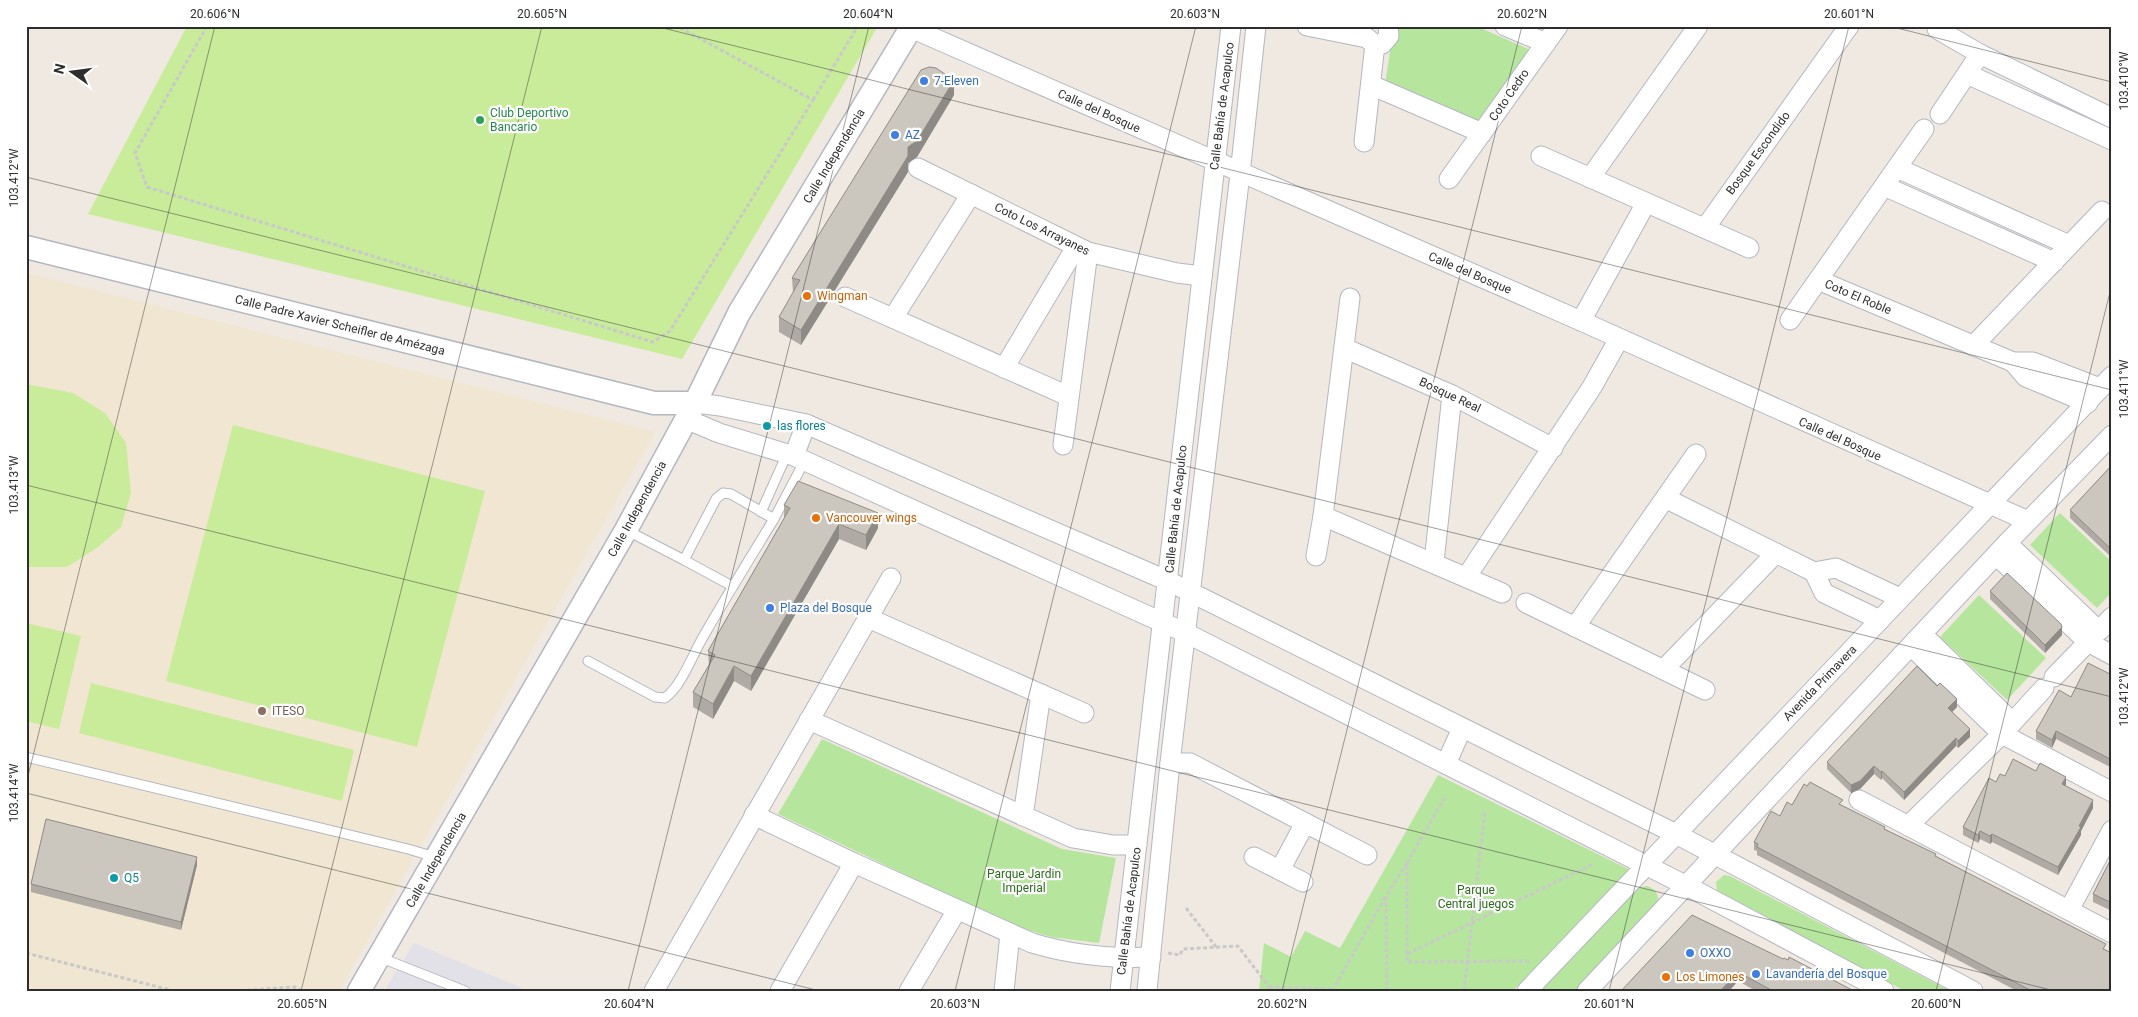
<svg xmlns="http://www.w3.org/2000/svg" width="2138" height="1017" font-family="Roboto,sans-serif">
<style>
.industrial{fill:#e3e1e8}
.education{fill:#f0e6d1}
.green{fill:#b6e59e}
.pitch{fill:#c9ec9a}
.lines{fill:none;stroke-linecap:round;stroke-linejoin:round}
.service-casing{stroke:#b4b7c1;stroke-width:11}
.minor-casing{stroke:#b4b7c1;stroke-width:21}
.tertiary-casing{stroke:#b4b7c1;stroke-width:25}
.path{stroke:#c9c9c9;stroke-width:3;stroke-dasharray:4 2.5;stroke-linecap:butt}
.service{stroke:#fff;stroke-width:9}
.minor{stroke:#fff;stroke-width:19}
.tertiary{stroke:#fff;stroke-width:22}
.wall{fill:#afaba4}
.shaded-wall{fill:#8e8b86}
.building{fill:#cbc7bf;stroke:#8e8b86}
.ticks{fill:none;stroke:#2e2e2e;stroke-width:1;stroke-opacity:0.45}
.shop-dot{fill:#3f7fe0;stroke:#fff;stroke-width:2}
.leisure-dot{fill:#2e9e5b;stroke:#fff;stroke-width:2}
.food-dot{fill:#e8710a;stroke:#fff;stroke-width:2}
.culture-dot{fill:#0f9aa8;stroke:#fff;stroke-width:2}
.education-dot{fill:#8d6e63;stroke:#fff;stroke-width:2}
.labels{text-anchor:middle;stroke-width:4.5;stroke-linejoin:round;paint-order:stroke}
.shop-label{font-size:12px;fill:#366cbe;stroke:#fff;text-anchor:start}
.street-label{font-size:12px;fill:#2e2e2e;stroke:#fff}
.leisure-label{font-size:12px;fill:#27864d;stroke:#fff;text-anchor:start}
.food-label{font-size:12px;fill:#c56008;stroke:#fff;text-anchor:start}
.culture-label{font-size:12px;fill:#0d838f;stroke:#fff;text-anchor:start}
.education-label{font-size:12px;fill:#785e54;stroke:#fff;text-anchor:start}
.park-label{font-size:12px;fill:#2c6e1b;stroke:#fff}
.neatline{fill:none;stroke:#2e2e2e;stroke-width:2}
.ticks-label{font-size:12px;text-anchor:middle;fill:#2e2e2e}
</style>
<rect width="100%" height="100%" fill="#efe9e1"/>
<polygon class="industrial" points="414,943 529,991 384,991"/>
<polygon class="education" points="26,273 655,432 339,991 26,991"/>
<g class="green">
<polygon points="1401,26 1476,26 1535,52 1486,129 1385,84 1391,45"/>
<polygon points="2060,513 2112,562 2112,592 2097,608 2030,545"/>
<polygon points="1979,595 2046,658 2007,700 1940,637"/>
<polygon points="822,739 1062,849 1116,858 1099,943 1051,937 1009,924 778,814"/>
<polygon points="1438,775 1630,870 1513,991 1259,991 1264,943 1291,957 1305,931 1340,948"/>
<polygon points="1724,875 1730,876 1950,991 1905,991 1720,894 1717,891 1716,882"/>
<path d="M 1647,886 C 1657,889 1660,897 1657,907 L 1577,991 L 1539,991 L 1637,888 Z"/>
</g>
<g class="pitch">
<polygon points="187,26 878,26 682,359 88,214"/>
<polygon points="26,384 73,393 105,413 126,443 131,493 121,527 98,547 67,567 26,567"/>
<polygon points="233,425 485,491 417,747 166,681"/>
<polygon points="26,623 81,636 59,729 26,721"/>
<polygon points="91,683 354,750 342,801 79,733"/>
</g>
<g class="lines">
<g class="service-casing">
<g id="service">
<polyline points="761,512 787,454"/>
<polyline points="774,519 805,460"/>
<polyline points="626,530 684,560"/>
<path d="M 588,661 L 655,697 L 665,698 C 682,685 692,656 703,637 C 726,597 750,558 774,519 L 731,494 L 723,493 L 716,499 L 684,560 L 732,586"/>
<polyline points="26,757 408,849 435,857"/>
<polyline points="379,957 465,991"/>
</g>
</g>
<g class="minor-casing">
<g id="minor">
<polyline points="1307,26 1367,38"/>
<polyline points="1505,26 1546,43"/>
<polyline points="911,28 1581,321 2028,521"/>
<polyline points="1937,29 1980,54"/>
<polyline points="1367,38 1374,44 1382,44 1389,36 1388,26"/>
<polyline points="1967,74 2112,140"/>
<polyline points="1371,85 1482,133"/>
<polyline points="1940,114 1980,54 2112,118"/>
<polyline points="1364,142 1375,44"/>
<polyline points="1541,156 1749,248"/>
<polyline points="918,168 1088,252 1177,273 1202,276"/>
<polyline points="1897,168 2069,245"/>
<polyline points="1590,178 1698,26"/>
<polyline points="1449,179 1558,26"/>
<polyline points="1884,186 2054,262"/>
<polyline points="1705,228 1849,26"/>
<polyline points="1818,280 2013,362 2033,362 2100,388"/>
<polyline points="845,297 1068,396"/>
<polyline points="893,318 971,194"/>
<polyline points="1790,320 1924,129"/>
<polyline points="1581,321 1646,203"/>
<polyline points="1973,346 2102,211"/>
<polyline points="1344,348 1452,395 1553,448"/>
<polyline points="2013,362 2026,377 2088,403"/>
<polyline points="1004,368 1076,247"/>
<polyline points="695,403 720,406 806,424 1168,581 1676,834 1973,991"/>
<polyline points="686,419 719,433 794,456 1186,633 1687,886 1884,991"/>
<polyline points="1063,445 1088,252"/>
<polyline points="794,456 806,424"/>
<polyline points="1667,499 1814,572 1836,568 1900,598"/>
<polyline points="1323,516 1502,593"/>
<polyline points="2007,543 2099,631 2112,617"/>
<polyline points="1996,555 2088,642 2112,655"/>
<polyline points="1316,556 1323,516 1350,298"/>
<polyline points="1434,562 1452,395"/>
<polyline points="1814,572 1824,593 1880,620"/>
<polyline points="1467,576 1592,387 1619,339"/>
<polyline points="1526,603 1705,690"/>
<polyline points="868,618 1084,713"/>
<polyline points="1575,627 1696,454"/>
<polyline points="1922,634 2012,722"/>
<polyline points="1911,646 2002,734 2112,792"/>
<polyline points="1664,669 1776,553"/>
<polyline points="2054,677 2088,642"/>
<polyline points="809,720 1073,838 1113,845 1137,845"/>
<polyline points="1170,763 1190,763 1367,855"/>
<polyline points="1446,764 1462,728"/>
<polyline points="1859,800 2112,933"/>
<path d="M 754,815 L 854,863 L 1032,943 C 1072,955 1110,959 1151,957"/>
<polyline points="1023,816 1041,694"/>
<polyline points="1908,826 2002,734 2044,688"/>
<polyline points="1254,857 1303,882"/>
<polyline points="1280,870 1305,823"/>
<polyline points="2069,910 2112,830"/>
<polyline points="654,991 891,578"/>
<polyline points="780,991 854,863"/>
<polyline points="909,991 957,910"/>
<polyline points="1004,991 1010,934"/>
<polyline points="1120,991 1231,26"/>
<polyline points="1147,991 1170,763 1240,174 1256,26"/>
<polyline points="1527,991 2112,376"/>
<polyline points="1587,991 2007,543 2112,435"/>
</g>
</g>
<g class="tertiary-casing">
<g id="tertiary">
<polyline points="26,247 654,403 695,403"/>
<polyline points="359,991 626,530 695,403 739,313 912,26"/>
</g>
</g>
<g class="path">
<polyline points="207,26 135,153 147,187 653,342 670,331 813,100 677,26"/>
<polyline points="813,100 858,26"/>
<polyline points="1407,863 1446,795"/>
<polyline points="1186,908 1217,948"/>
<polyline points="26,953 174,991"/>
<polyline points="1168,953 1180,955 1183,949 1238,946 1269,987 1274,991"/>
<polyline points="1407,954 1593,864"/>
<polyline points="1269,987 1333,989"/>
<polyline points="234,991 295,987 302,991"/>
<polyline points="1332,991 1386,896"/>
<polyline points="1387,991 1386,896 1407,863 1407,962 1530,961"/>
<polyline points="1407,991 1510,991"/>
<polyline points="1464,991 1485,810"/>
</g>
<use href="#service" class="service"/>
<use href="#minor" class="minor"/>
<use href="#tertiary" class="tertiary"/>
</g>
<g class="wall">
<polygon points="954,95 917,157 908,163 908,172 801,345 779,332 779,317 793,293 792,278"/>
<polygon points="2112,465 2112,558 2070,518 2070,510"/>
<polygon points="784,505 878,528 866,550 839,539 751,691 734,681 713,719 693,707 693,692 709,666 708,651 784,519"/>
<polygon points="1990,591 2062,635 2045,653 1990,599"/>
<polygon points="2112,675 2112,768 2056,739 2052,748 2036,739 2036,731 2071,697"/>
<polygon points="1957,707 1952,712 1970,737 1958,748 1956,746 1904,800 1882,778 1881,780 1874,774 1860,789 1851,793 1827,769 1827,762"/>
<polygon points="2036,771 2066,785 2065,786 2093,808 2081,831 2081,835 2058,875 1992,842 1990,844 1980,839 1978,843 1963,835 1963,827 1996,782 2005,776"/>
<polygon points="1807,786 1885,829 1936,856 2106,950 2112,991 2017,991 1757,855 1757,851 1754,850 1754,842 1780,816 1792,805"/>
<polygon points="2112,846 2112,911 2093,902 2093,894 2110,860 2110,850"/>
<polygon points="197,865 181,930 31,892 31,884"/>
<polygon points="1783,959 1854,991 1756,991 1738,981 1729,991 1621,991"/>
</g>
<g class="shaded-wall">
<polygon points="954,80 954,95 917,157 908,163 908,172 801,345 801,330 908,147"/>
<polygon points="878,513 878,528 866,550 866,535"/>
<polygon points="839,524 839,539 751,691 751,676"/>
<polygon points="2062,627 2062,635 2045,653 2045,645"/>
<polygon points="734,666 734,681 713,719 713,704"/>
<polygon points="1957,699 1957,707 1948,716 1948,708"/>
<polygon points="1970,729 1970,737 1958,748 1958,741"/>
<polygon points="2056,731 2056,739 2052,748 2052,740"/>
<polygon points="1956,738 1956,746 1904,800 1904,792"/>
<polygon points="1874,766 1874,774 1860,789 1851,793 1851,785"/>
<polygon points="1882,771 1882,778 1881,780 1881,772"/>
<polygon points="2066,777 2066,785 2062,792 2062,784"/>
<polygon points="2093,800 2093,808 2081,831 2081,835 2058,875 2058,867"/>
<polygon points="1980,831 1980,839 1978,843 1978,835"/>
<polygon points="1992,834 1992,842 1990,844 1990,836"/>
<polygon points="197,857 197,865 181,930 181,922"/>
<polygon points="1738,972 1738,981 1729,991 1720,991"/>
</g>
<g class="building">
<polygon points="929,67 936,68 954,80 917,141 908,147 908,156 801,330 779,317 800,280 792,278 921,70"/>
<polygon points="2112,465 2112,550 2070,510"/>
<polygon points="798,481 878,513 866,535 839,524 751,676 734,666 713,704 693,692 715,655 708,651 790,508 784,505"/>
<polygon points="2007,573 2061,624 2062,627 2045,645 1990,591"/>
<polygon points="2088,663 2112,675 2112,760 2056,731 2052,740 2036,731 2059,690 2071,697"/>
<polygon points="1917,666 1937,686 1940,683 1957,699 1948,708 1970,729 1958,741 1956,738 1904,792 1882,771 1881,772 1874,766 1860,781 1851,785 1827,762"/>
<polygon points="2013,759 2036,771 2040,763 2066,777 2062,784 2093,800 2079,826 2081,827 2058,867 1992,834 1990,836 1980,831 1978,835 1963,827 1989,778 1996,782 2000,774 2005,776"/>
<polygon points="1810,782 1843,800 1839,804 1885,827 1884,829 1936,854 1935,856 2106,944 2103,949 2112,953 2112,991 2032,991 1757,847 1758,844 1754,842 1771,811 1780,816 1787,802 1792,805 1804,784 1807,786"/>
<polygon points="46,819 197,857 181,922 31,884"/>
<polygon points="2112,857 2112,903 2093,894"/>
<polygon points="1692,915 1783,959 1784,958 1788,960 1789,957 1854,991 1773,991 1738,972 1720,991 1621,991"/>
</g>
<path class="ticks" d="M 655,26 L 2112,390M 1889,26 L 2112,82M 26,177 L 2112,697M 26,485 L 2055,991M 26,784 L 215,26M 26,793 L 820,991M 301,991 L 542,26M 628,991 L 869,26M 955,991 L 1196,26M 1282,991 L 1522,26M 1609,991 L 1849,26M 1936,991 L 2112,284"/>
<g class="shop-dot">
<circle cx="924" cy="81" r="5"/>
<circle cx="895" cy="135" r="5"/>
<circle cx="770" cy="608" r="5"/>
<circle cx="1690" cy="953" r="5"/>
<circle cx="1756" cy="974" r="5"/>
</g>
<circle class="leisure-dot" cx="480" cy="120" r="5"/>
<g class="food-dot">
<circle cx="807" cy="296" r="5"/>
<circle cx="816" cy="518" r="5"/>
<circle cx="1666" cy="977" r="5"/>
</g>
<g class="culture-dot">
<circle cx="767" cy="426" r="5"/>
<circle cx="114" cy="878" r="5"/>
</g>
<circle class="education-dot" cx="262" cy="711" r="5"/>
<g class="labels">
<g class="shop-label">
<text x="934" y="85">7-Eleven</text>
<text x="905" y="139">AZ</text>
<text x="780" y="612">Plaza del Bosque</text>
<text x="1700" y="957">OXXO</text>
<text x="1766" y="978">Lavandería del Bosque</text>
</g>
<g class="street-label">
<text transform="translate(1509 95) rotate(-55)" y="4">Coto Cedro</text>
<text transform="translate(1222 106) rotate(-83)" y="4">Calle Bahía de Acapulco</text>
<text transform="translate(1099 111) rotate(24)" y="4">Calle del Bosque</text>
<text transform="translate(1758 153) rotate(-54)" y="4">Bosque Escondido</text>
<text transform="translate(834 156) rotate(-59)" y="4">Calle Independencia</text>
<text transform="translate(1042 229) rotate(26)" y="4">Coto Los Arrayanes</text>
<text transform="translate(1470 273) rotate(23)" y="4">Calle del Bosque</text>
<text transform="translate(1858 297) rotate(23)" y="4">Coto El Roble</text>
<text transform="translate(340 325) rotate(14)" y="4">Calle Padre Xavier Scheifler de Amézaga</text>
<text transform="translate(1450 395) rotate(25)" y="4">Bosque Real</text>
<text transform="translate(1840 439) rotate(24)" y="4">Calle del Bosque</text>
<text transform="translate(637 509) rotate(-61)" y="4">Calle Independencia</text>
<text transform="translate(1176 509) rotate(-84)" y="4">Calle Bahía de Acapulco</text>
<text transform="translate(1820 683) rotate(-46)" y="4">Avenida Primavera</text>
<text transform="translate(436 860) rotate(-60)" y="4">Calle Independencia</text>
<text transform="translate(1129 911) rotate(-83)" y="4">Calle Bahía de Acapulco</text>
</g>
<g class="leisure-label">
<text x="490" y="117">Club Deportivo<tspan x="490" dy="14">Bancario</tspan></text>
</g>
<g class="food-label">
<text x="817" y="300">Wingman</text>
<text x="826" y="522">Vancouver wings</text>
<text x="1676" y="981">Los Limones</text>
</g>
<g class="culture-label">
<text x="777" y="430">las flores</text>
<text x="124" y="882">Q5</text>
</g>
<g class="education-label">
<text x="272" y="715">ITESO</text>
</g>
<g class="park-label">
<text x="1024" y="878">Parque Jardin<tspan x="1024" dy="14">Imperial</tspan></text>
<text x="1476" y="894">Parque<tspan x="1476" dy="14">Central juegos</tspan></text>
</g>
</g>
<rect width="2138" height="1017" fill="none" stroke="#ffffff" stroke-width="55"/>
<g transform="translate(72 72) rotate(284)" stroke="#ffffff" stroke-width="4" paint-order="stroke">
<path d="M0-4L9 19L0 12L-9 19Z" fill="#2e2e2e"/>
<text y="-8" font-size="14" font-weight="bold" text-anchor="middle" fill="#2e2e2e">N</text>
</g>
<rect x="28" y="28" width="2082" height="962" class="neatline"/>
<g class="ticks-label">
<text x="215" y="18">20.606°N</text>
<text x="542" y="18">20.605°N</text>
<text x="868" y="18">20.604°N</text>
<text x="1195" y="18">20.603°N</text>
<text x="1522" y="18">20.602°N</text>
<text x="1849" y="18">20.601°N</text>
<text transform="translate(2124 81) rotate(-90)" y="4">103.410°W</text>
<text transform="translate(14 178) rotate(-90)" y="4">103.412°W</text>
<text transform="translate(2124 389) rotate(-90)" y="4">103.411°W</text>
<text transform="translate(14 485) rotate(-90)" y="4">103.413°W</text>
<text transform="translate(2124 697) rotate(-90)" y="4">103.412°W</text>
<text transform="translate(14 793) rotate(-90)" y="4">103.414°W</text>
<text x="302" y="1008">20.605°N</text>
<text x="629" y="1008">20.604°N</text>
<text x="955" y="1008">20.603°N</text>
<text x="1282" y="1008">20.602°N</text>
<text x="1609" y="1008">20.601°N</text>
<text x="1936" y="1008">20.600°N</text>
</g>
</svg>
